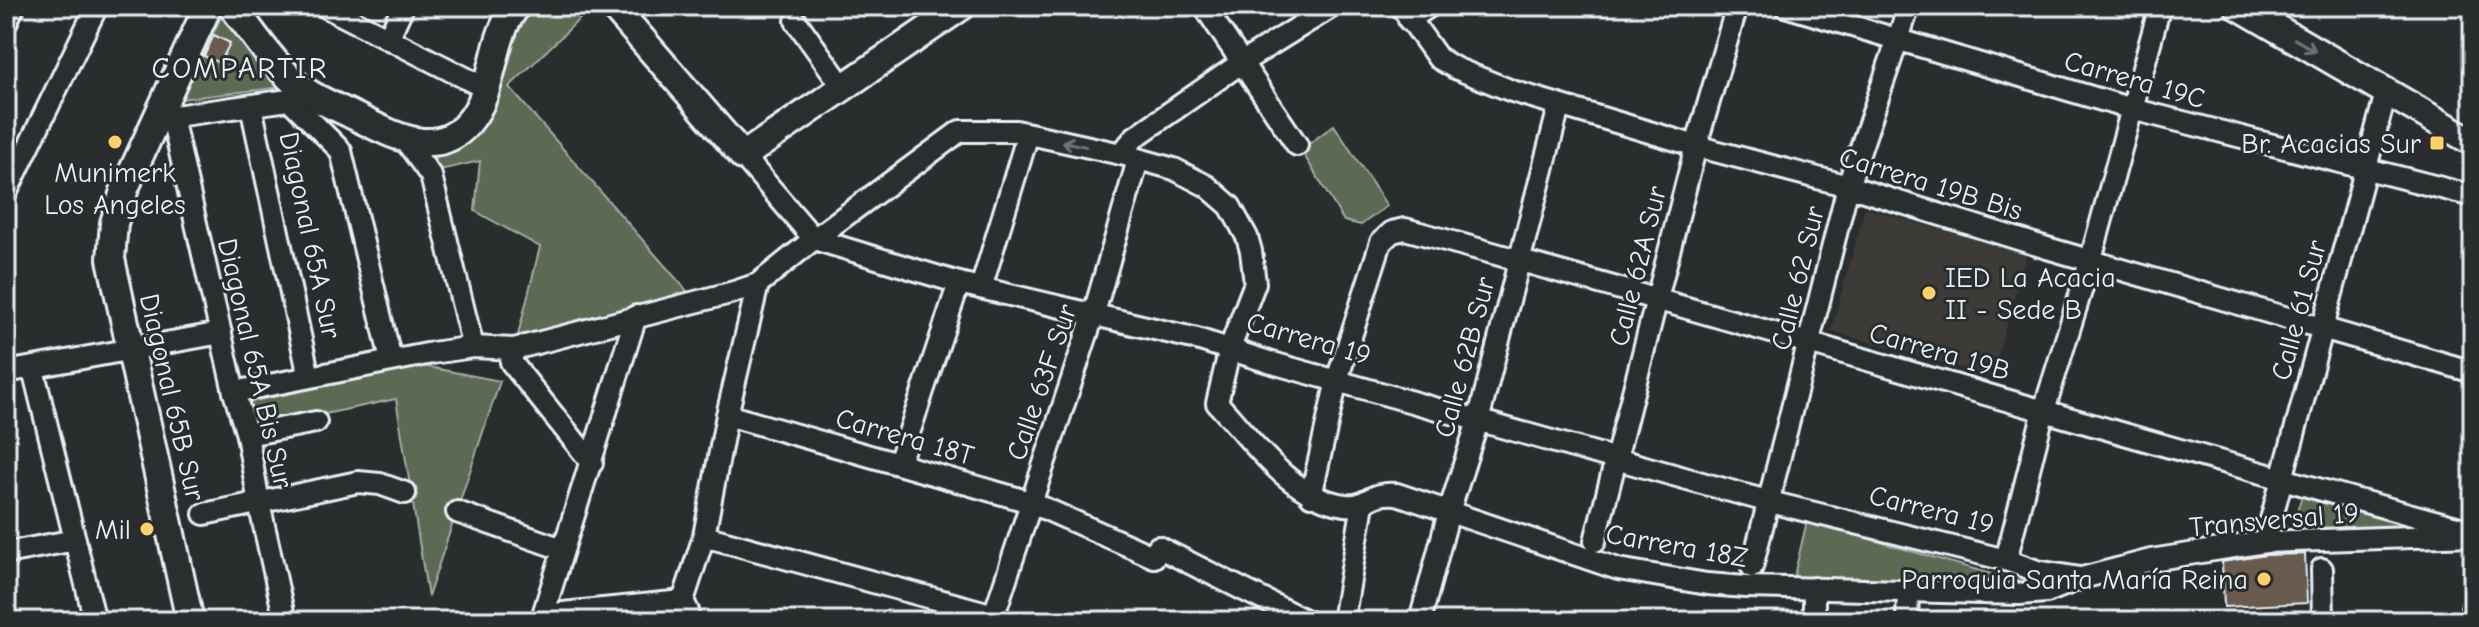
<svg xmlns="http://www.w3.org/2000/svg" width="2479" height="627" font-family="'Comic Neue',sans-serif">
<style>
.built{fill:#3c3a38}
.green{fill:#5d6a52;stroke:#a2aea5;stroke-width:2}
.building{fill:#675a4e;stroke:#e8f1f8;stroke-width:2}
.lines{fill:none;stroke-linecap:round;stroke-linejoin:round}
.minor-casing{stroke:#e8f1f8;stroke-width:26}
.tertiary-casing{stroke:#e8f1f8;stroke-width:32}
.minor{stroke:#2a2d2e;stroke-width:20}
.tertiary{stroke:#2a2d2e;stroke-width:26}
.oneway{stroke:#6c7275}
.poi-dot{fill:#ffd166;stroke:#2a2d2e;stroke-width:3}
.labels{text-anchor:middle;stroke-width:6;stroke-linejoin:round;paint-order:stroke}
.street-label{font-size:28px;fill:#e8f1f8;stroke:#2a2d2e}
.poi-label{font-size:28px;fill:#e8f1f8;stroke:#2a2d2e;text-anchor:end}
.neighbourhood-label{font-size:30px;letter-spacing:2px;fill:#e8f1f8;stroke:#2a2d2e}
</style>
<rect width="100%" height="100%" fill="#2a2d2e"/>
<filter id="ink" filterUnits="userSpaceOnUse"><feTurbulence type="fractalNoise" baseFrequency=".0125" numOctaves="2"/><feDisplacementMap in="SourceGraphic" scale="16" xChannelSelector="R" yChannelSelector="G"/><feConvolveMatrix kernelMatrix="1 2 1 2 8 2 1 2 1" color-interpolation-filters="sRGB"/></filter>
<g filter="url(#ink)">
<polygon class="built" points="1865,208 2026,254 1992,377 1831,331"/>
<g class="green">
<polygon points="535,6 591,8 509,87 688,292 516,343 540,247 475,211 480,161 440,170 423,155 460,147 481,130 494,109 501,74 514,40 528,9"/>
<polygon points="222,15 282,87 181,99"/>
<polygon points="1334,125 1387,206 1361,225 1344,221 1301,150"/>
<polygon points="423,366 500,381 428,597 396,399 254,429 249,402"/>
<polygon points="2302,496 2443,533 2292,526"/>
<polygon points="1807,521 2005,578 2046,585 1793,580"/>
</g>
<g class="building">
<polygon points="214,35 230,43 220,63 204,56"/>
<polygon points="2305,554 2307,603 2224,607 2222,562 2266,555"/>
</g>
<g class="lines">
<g class="minor-casing">
<g id="minor">
<polyline points="324,6 487,89"/>
<polyline points="1204,6 1297,145"/>
<polyline points="1401,6 1438,58 1455,68 1512,91 1696,146 1848,186 2047,248 2473,372"/>
<polyline points="1785,6 2132,109 2473,196"/>
<polyline points="1409,20 1430,6"/>
<polyline points="796,21 843,87"/>
<polyline points="6,23 14,6"/>
<polyline points="388,39 403,6"/>
<polyline points="290,100 341,151 391,360"/>
<polyline points="251,106 309,377"/>
<polyline points="172,117 234,392 247,435 259,503 285,621"/>
<polyline points="161,118 303,98"/>
<polyline points="405,140 431,176 473,347"/>
<polyline points="1121,154 1135,137 1241,63 1333,6"/>
<polyline points="743,156 814,239 959,283 1197,339 1269,362 1770,502 2006,560 2037,571 2080,578"/>
<polyline points="6,193 97,6"/>
<polyline points="981,288 1028,134"/>
<polyline points="514,349 511,362 592,463"/>
<polyline points="33,369 95,621"/>
<polyline points="6,372 221,333"/>
<path d="M 234,392 L 432,353 L 473,347 L 514,349 L 734,292 L 758,284 L 814,239 L 960,131 L 1016,131 L 1121,154 L 1174,169 L 1207,186 L 1230,206 L 1247,237 L 1251,251 L 1255,283 L 1230,348 L 1217,403 C 1253,441 1290,498 1345,505 C 1368,508 1368,491 1397,494 L 1618,569 L 1707,584 L 1746,587 L 2019,594 L 2047,592 L 2082,578 L 2151,560 L 2265,542 L 2473,535"/>
<polyline points="727,415 1030,502 1154,557"/>
<polyline points="247,435 316,422"/>
<polyline points="899,463 959,283"/>
<path d="M 1311,496 L 1337,380 L 1381,242 L 1392,232 L 1405,229 C 1759,325 2110,434 2464,529"/>
<polyline points="457,512 562,549"/>
<polyline points="204,514 358,482 380,484 405,493"/>
<polyline points="704,536 994,615"/>
<polyline points="1595,541 1696,146 1737,6"/>
<polyline points="2265,542 2386,93"/>
<polyline points="1158,547 1306,621"/>
<polyline points="6,553 75,540"/>
<polyline points="2006,560 2044,410 2091,259 2160,6"/>
<polyline points="1752,567 1848,186 1909,6"/>
<polyline points="2322,569 2323,621"/>
<polyline points="543,615 683,601 688,611"/>
<polyline points="541,621 636,316"/>
<polyline points="689,621 683,601 704,536 727,415 758,284"/>
<polyline points="992,621 1094,313 1138,160"/>
<polyline points="1343,621 1363,504"/>
<polyline points="1420,621 1449,512 1478,421 1559,107"/>
<polyline points="1814,621 1814,588"/>
<polyline points="1907,621 1908,591"/>
<polyline points="2470,621 2473,604"/>
</g>
</g>
<g class="tertiary-casing">
<g id="tertiary">
<path d="M 232,6 C 252,31 270,60 294,82 C 310,97 332,105 352,115 C 388,132 435,162 468,123 C 497,90 489,38 517,6"/>
<polyline points="613,6 743,156 962,6"/>
<polyline points="2238,6 2473,142"/>
<polyline points="190,621 111,259 114,223 125,188 208,6"/>
</g>
</g>
<use href="#minor" class="minor"/>
<use href="#tertiary" class="tertiary"/>
</g>
<defs><path id="oneway-shaft" d="M-6 0H5M1.5-3L5.5 0L1.5 3" fill="none" stroke-width="1.6" stroke-linecap="round" stroke-linejoin="round" transform="scale(2)"/></defs>
<g class="oneway">
<use href="#oneway-shaft" transform="translate(2305 45) rotate(30)"/>
<use href="#oneway-shaft" transform="translate(1074 144) rotate(-168)"/>
</g>
</g>
<g class="poi-dot">
<circle cx="115" cy="142" r="8"/>
<rect x="2429" y="135" width="16" height="16" rx="4"/>
<circle cx="1929" cy="293" r="8"/>
<circle cx="147" cy="529" r="8"/>
<circle cx="2264" cy="579" r="8"/>
</g>
<g class="labels">
<g class="street-label">
<text transform="translate(2135 79) rotate(16)" y="10">Carrera 19C</text>
<text transform="translate(1931 183) rotate(17)" y="10">Carrera 19B Bis</text>
<text transform="translate(311 235) rotate(78)" y="10">Diagonal 65A Sur</text>
<text transform="translate(1637 266) rotate(-76)" y="10">Calle 62A Sur</text>
<text transform="translate(1797 278) rotate(-76)" y="10">Calle 62 Sur</text>
<text transform="translate(2298 310) rotate(-75)" y="10">Calle 61 Sur</text>
<text transform="translate(1309 338) rotate(16)" y="10">Carrera 19</text>
<text transform="translate(1940 351) rotate(16)" y="10">Carrera 19B</text>
<text transform="translate(1464 357) rotate(-75)" y="10">Calle 62B Sur</text>
<text transform="translate(256 363) rotate(77)" y="10">Diagonal 65A Bis Sur</text>
<text transform="translate(1041 382) rotate(-71)" y="10">Calle 63F Sur</text>
<text transform="translate(173 397) rotate(77)" y="10">Diagonal 65B Sur</text>
<text transform="translate(905 436) rotate(16)" y="10">Carrera 18T</text>
<text transform="translate(1932 509) rotate(14)" y="10">Carrera 19</text>
<text transform="translate(2274 519) rotate(-5)" y="10">Transversal 19</text>
<text transform="translate(1677 545) rotate(10)" y="10">Carrera 18Z</text>
</g>
<g class="poi-label">
<text x="2421" y="153">Br. Acacias Sur</text>
<text x="115" y="182" text-anchor="middle">Munimerk<tspan x="115" dy="32">Los Angeles</tspan></text>
<text x="1945" y="287" text-anchor="start">IED La Acacia<tspan x="1945" dy="32">II - Sede B</tspan></text>
<text x="131" y="539">Mil</text>
<text x="2248" y="589">Parroquia Santa María Reina</text>
</g>
<g class="neighbourhood-label">
<text x="240" y="78">COMPARTIR</text>
</g>
</g>
<rect width="2479" height="627" fill="none" stroke="#2a2d2e" stroke-width="32"/>
<rect x="16" y="16" width="2447" height="595" fill="none" stroke="#e8f1f8" stroke-width="3" filter="url(#ink)"/>
</svg>
